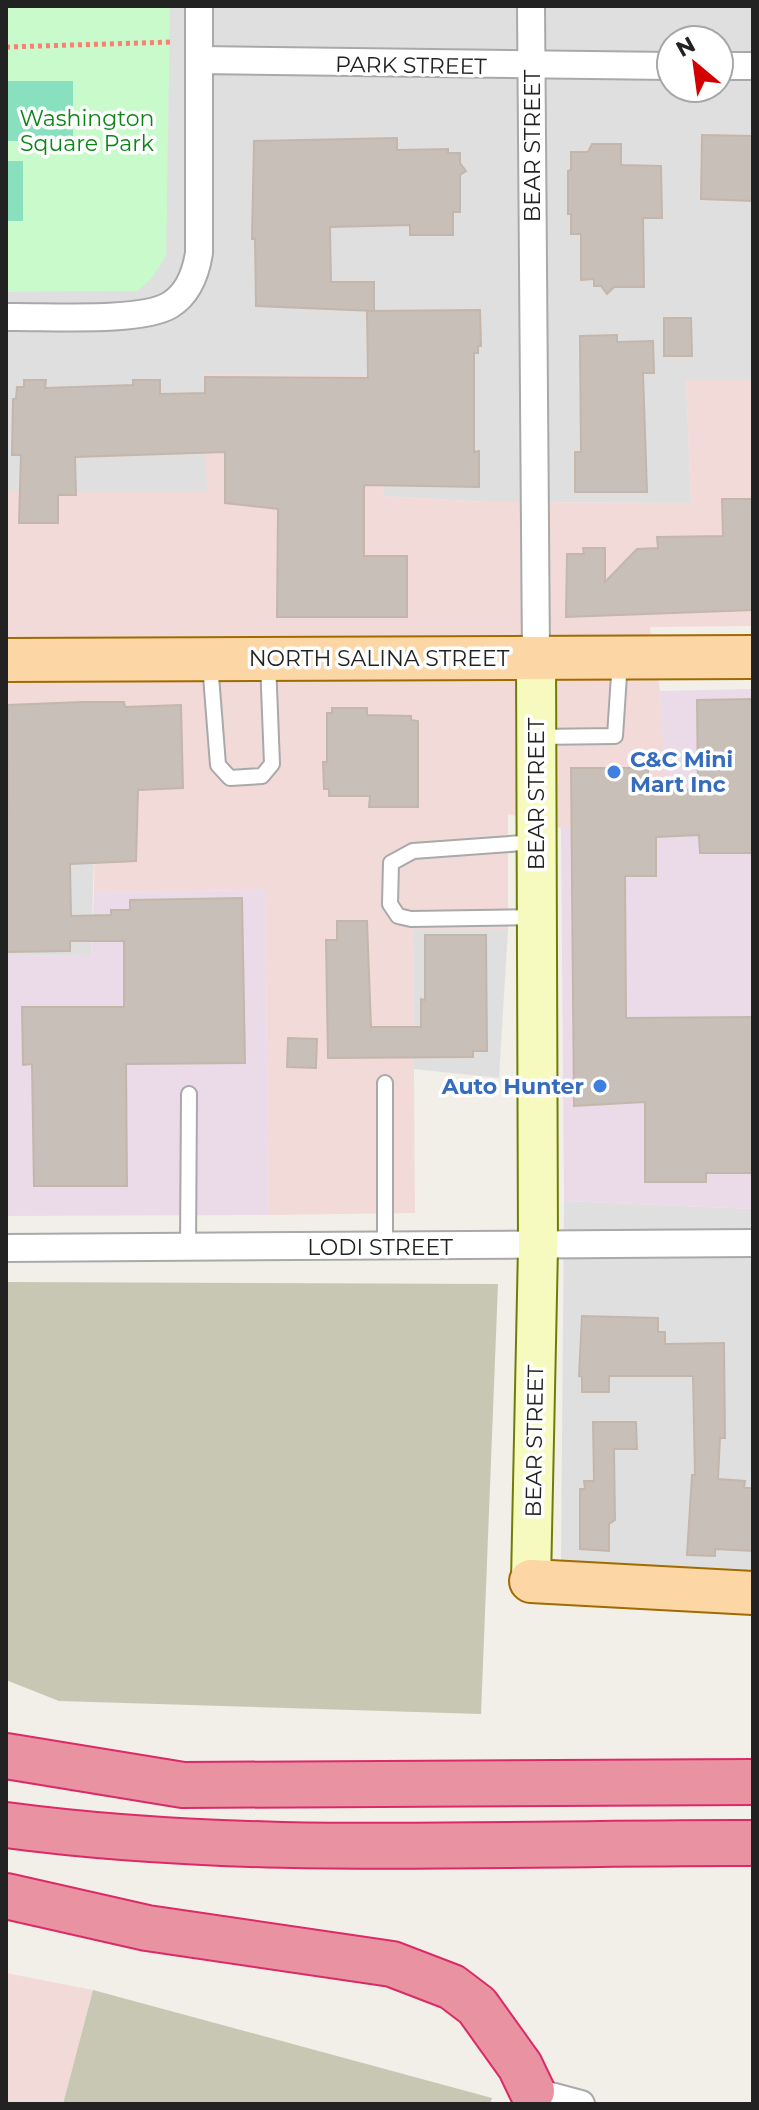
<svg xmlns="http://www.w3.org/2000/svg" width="759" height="2110" font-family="Montserrat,sans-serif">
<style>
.residential{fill:#e0dfdf;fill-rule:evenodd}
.commercial{fill:#f2dad9}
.industrial{fill:#ebdbe8}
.construction{fill:#c7c7b4}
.park{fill:#c8facc}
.pitch{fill:#88e0be}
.building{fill:#c7bfb8;stroke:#c4b6ab;stroke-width:2}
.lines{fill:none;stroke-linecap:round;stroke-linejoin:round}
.lane-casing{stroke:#a9a9a9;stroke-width:18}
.street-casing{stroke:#a9a9a9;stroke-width:30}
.secondary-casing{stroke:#707d05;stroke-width:42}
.primary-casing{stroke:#a06b00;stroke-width:46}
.highway-casing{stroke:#dc2a67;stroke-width:48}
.path{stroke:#fa8072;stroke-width:5;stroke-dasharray:4 4;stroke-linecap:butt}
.lane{stroke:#fff;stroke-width:14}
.street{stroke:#fff;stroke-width:26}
.secondary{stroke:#f7fabf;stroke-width:38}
.primary{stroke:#fcd6a4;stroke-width:42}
.highway{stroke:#e892a2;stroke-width:44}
.shop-dot{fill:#3f7fe0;stroke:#fff;stroke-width:3}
.labels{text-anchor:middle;stroke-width:7;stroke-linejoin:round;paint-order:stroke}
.street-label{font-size:22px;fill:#222;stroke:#fff}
.park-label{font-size:22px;fill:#0c8416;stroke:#fff}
.shop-label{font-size:22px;font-weight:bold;fill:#366cbe;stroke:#fff;text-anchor:start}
</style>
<rect width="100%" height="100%" fill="#f2efe9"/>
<g class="residential">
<path d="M 6,6 L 753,6 L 753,379 L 686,379 L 691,503 L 486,502 L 384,496 L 382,377 L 207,492 L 6,492 ZM 671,40 L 719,40 L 719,88 L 671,88 Z"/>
<polygon points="95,823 91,956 6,955 6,826"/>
<polygon points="413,928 508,929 499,1078 414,1069"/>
<polygon points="564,1201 753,1209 753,1575 561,1567"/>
</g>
<g class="commercial">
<polygon points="203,374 382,376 384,496 486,502 691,503 686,379 753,379 753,626 650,627 660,691 669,824 561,828 508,814 508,929 413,929 415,1213 269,1215 265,890 94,892 95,823 6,826 6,492 207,492"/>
<polygon points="6,1973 93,1990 63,2104 6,2104"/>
</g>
<g class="industrial">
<polygon points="753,689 753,1209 564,1201 561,828 668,824 660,691"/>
<polygon points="265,890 269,1215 6,1216 6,955 91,956 94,892"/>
</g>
<g class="construction">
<polygon points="6,1282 498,1284 481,1714 59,1701 6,1680"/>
<polygon points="93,1990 492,2098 490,2104 63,2104"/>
</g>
<polygon class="park" points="6,6 170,6 166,256 152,278 137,291 6,292"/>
<g class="pitch">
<rect x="6" y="81" width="67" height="60"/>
<rect x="6" y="161" width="17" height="60"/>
</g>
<g class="building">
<polygon points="702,135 753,136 753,201 701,199"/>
<polygon points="397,138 397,150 448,149 448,153 460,153 460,163 466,171 460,175 460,212 453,212 453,235 410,235 410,225 330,227 331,282 374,282 374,311 256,306 255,239 252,239 254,141"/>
<polygon points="592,144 621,144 621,165 661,166 662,218 643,218 644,287 614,287 607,294 601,286 594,286 594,279 581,280 581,234 571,234 571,214 568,214 568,171 571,170 571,152 588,152"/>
<polygon points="480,310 481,346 478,346 478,353 474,353 474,452 479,451 479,487 364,485 364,556 407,556 407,617 277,617 278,509 225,503 225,452 75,457 76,495 58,495 58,523 19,523 21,455 12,455 13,399 16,399 17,387 24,387 24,380 46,380 45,388 133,385 133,380 160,380 160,394 205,393 205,377 368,378 367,311"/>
<polygon points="664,318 691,318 692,356 664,356"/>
<polygon points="617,335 617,342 653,341 654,373 643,373 647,492 575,492 575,452 581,452 580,336"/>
<polygon points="722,499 753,499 753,610 566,617 567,554 584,554 583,548 605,548 605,582 637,549 658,548 657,537 723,536"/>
<polygon points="753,699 753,853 700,853 699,835 656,837 656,876 625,876 626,1018 753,1017 753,1173 706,1173 706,1182 645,1182 645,1102 574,1106 571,768 648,768 648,778 656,778 656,789 698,790 697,700"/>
<polygon points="82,702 124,702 125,707 181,705 183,788 138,790 136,861 70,864 71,916 111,915 111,910 130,910 130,900 242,898 245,1063 126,1064 127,1186 34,1186 32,1064 23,1065 22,1007 124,1007 124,941 70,941 70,951 6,952 8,705"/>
<polygon points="332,708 367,708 367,715 411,716 411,720 418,721 418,807 369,807 370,796 329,796 329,789 324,789 323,762 327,762 327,713 332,713"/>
<polygon points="337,921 367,921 371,1027 421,1027 421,999 425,1000 425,935 486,935 487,1051 473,1051 473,1057 328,1058 326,940 337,940"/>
<polygon points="288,1038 317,1039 316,1068 287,1067"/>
<polygon points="582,1316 658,1318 658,1332 665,1332 665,1344 724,1343 725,1438 720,1438 718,1479 745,1481 744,1488 753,1488 753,1551 715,1549 715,1556 687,1555 692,1475 695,1475 693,1376 609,1376 609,1392 582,1392 582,1377 579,1376"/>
<polygon points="593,1422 636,1422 637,1449 614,1449 615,1520 609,1524 609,1551 580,1549 580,1489 585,1489 584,1481 594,1481"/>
</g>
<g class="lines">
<g class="lane-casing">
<g id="lane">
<polyline points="210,663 218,765 230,778 262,776 272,764 268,662"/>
<polyline points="536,737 615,736 620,660"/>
<polyline points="536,917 411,919 398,916 390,904 391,863 413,851 537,842"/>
<polyline points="385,1083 385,1247"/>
<polyline points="188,1248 189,1094"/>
</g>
</g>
<g class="street-casing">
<g id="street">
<polyline points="531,6 536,657"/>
<polyline points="199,60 671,66"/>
<polyline points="719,66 753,66"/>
<path d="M 6,317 C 46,316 140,323 170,305 C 188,294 196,272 199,253 L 199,6"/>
<polyline points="6,1248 753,1243"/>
<polyline points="532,2091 581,2104"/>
</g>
</g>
<g class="secondary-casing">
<polyline id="secondary" points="531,1581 538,1247 536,657"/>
</g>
<g class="primary-casing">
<g id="primary">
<polyline points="6,660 753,657"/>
<polyline points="531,1581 753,1593"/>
</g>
</g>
<g class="highway-casing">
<g id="highway">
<polyline points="6,1756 183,1785 753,1782"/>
<path d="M 6,1825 C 253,1858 504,1842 753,1843"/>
<polyline points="6,1896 147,1928 392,1964 452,1987 477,2006 520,2066 532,2091"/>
</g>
</g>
<polyline class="path" points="6,47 173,42"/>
<use href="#lane" class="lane"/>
<use href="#street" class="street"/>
<use href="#secondary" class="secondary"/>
<use href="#primary" class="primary"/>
<use href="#highway" class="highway"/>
</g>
<g class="shop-dot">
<circle cx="614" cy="772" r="8"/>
<circle cx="600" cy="1086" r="8"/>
</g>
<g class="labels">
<g class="street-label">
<text transform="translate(411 65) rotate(1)" y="8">PARK STREET</text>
<text transform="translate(532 146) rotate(-90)" y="8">BEAR STREET</text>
<text x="379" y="666">NORTH SALINA STREET</text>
<text transform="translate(536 794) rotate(-90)" y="8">BEAR STREET</text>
<text x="380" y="1255">LODI STREET</text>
<text transform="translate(534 1441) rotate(-89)" y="8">BEAR STREET</text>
</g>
<g class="park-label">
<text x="87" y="126">Washington<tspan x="87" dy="25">Square Park</tspan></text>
</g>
<g class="shop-label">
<text x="630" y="767">C&amp;C Mini<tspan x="630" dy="25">Mart Inc</tspan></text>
<text x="584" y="1094" text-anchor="end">Auto Hunter</text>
</g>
</g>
<rect width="759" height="2110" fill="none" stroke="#222222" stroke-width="16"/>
<g transform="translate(695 64) rotate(331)"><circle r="38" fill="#ffffff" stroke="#a7a7a7" stroke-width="2"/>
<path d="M0-6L14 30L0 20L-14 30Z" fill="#d40000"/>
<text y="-12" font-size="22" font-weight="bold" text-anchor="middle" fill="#222222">N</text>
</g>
</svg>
